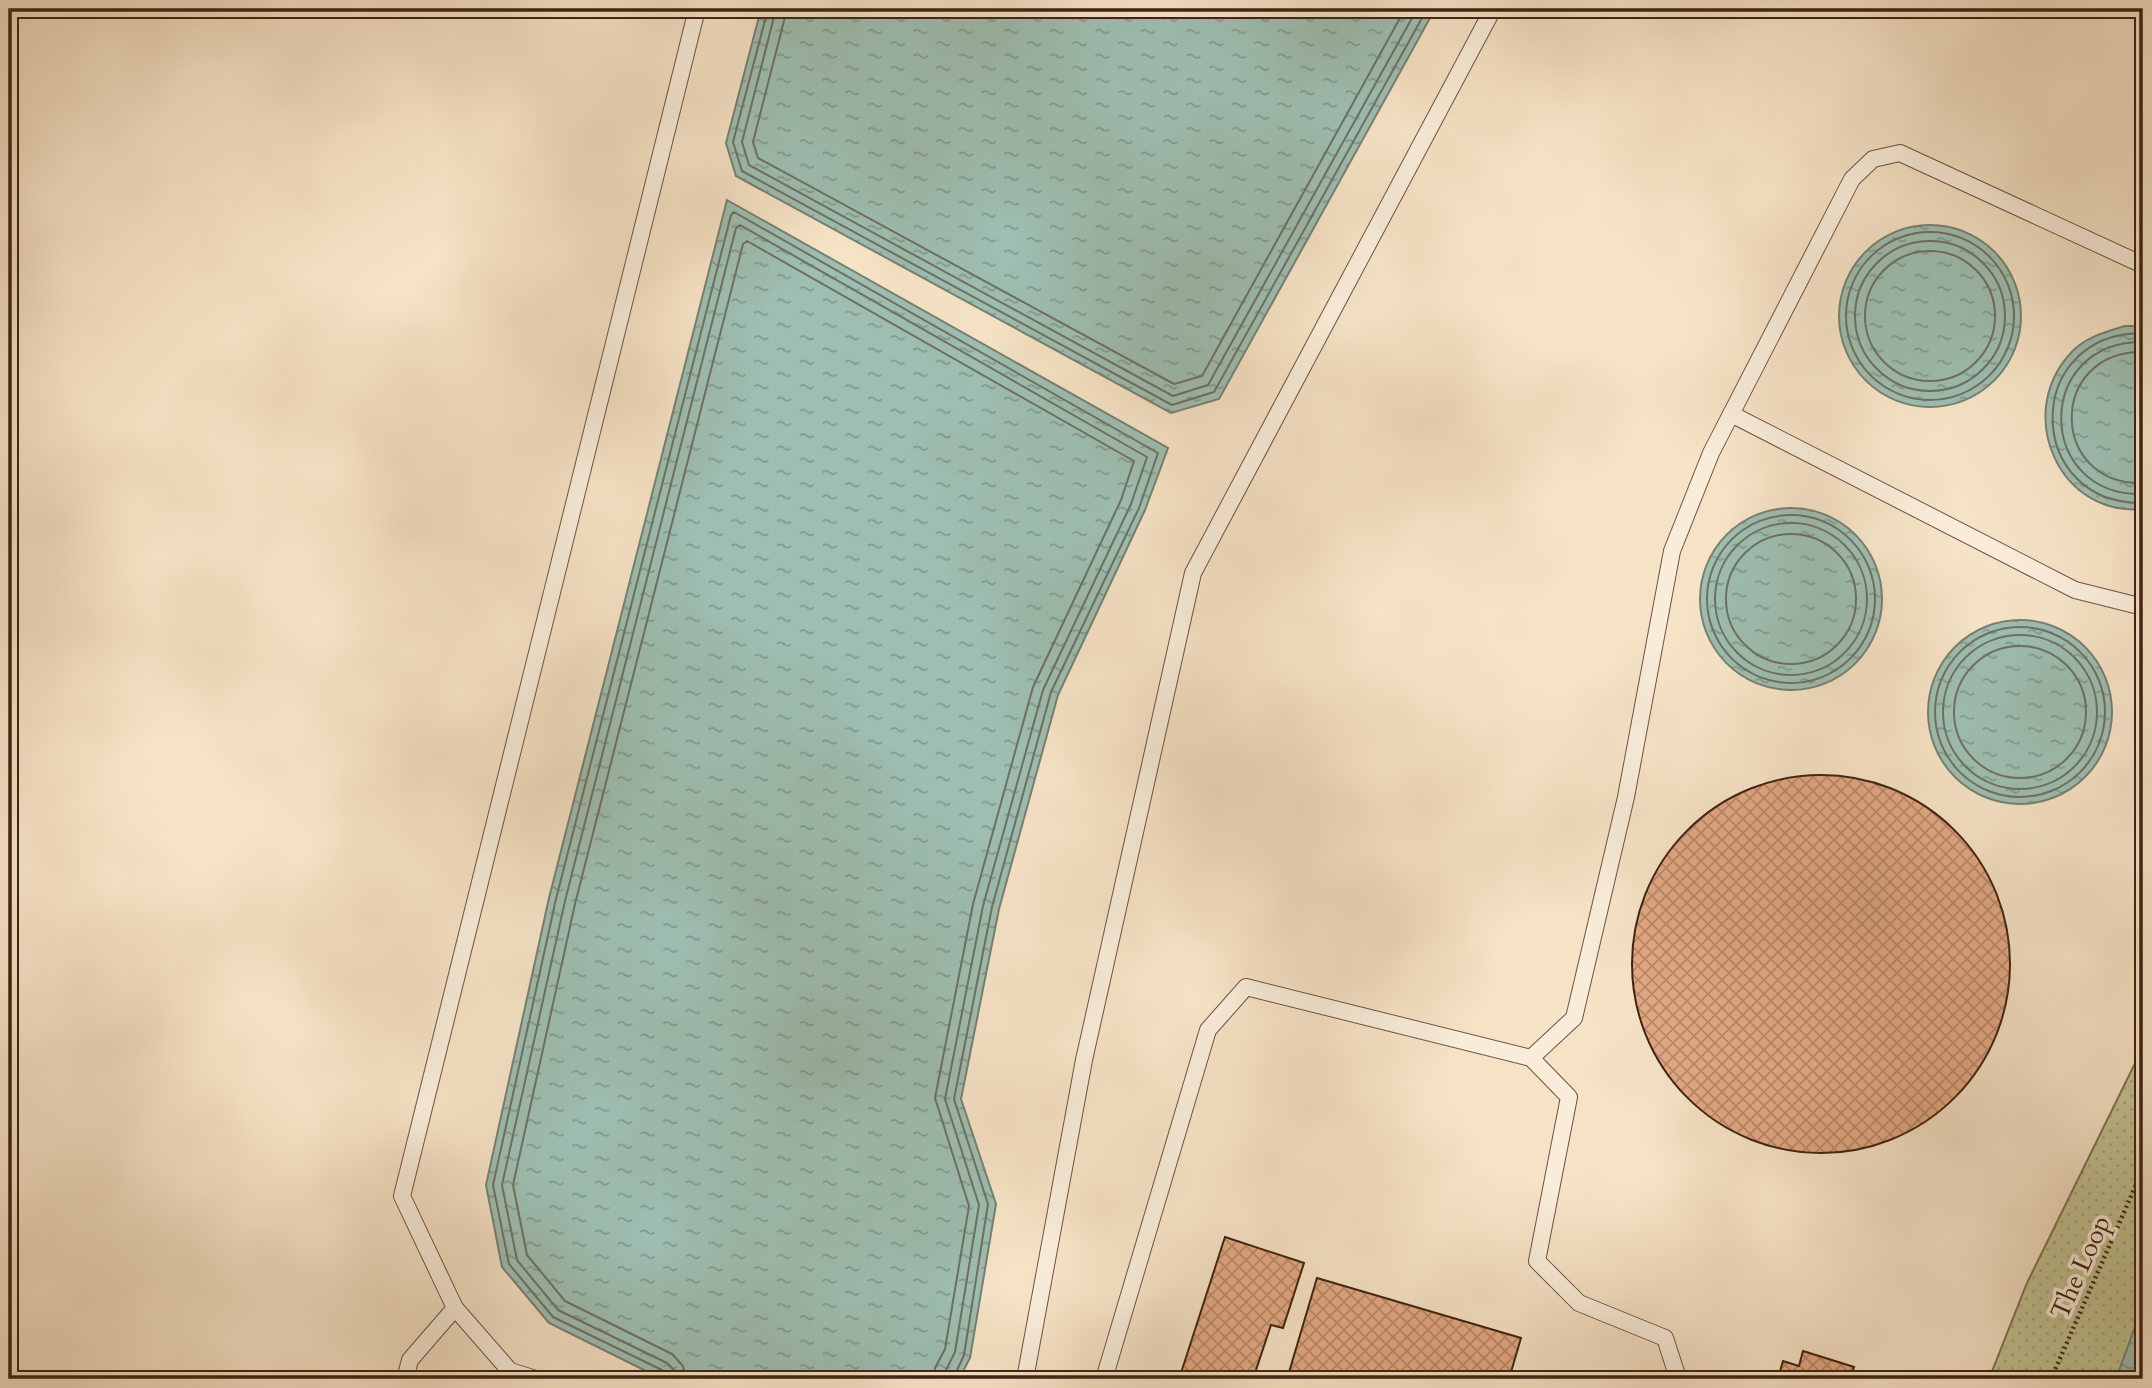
<svg xmlns="http://www.w3.org/2000/svg" width="2152" height="1388" font-family="Cardo,serif">
<style>
.park{fill:url(#park-dots);stroke:#807252;stroke-width:2}
.water{fill:url(#water-ripples);stroke:#788072;stroke-width:2}
.lines{fill:none;stroke-linecap:round;stroke-linejoin:round}
.shore{stroke:#6e7062;stroke-width:2}
.building{fill:url(#building-cross-hatch);stroke:#402213;stroke-width:2}
.service-casing{stroke:#6e5240;stroke-width:18}
.path{stroke:#402213;stroke-width:4.5;stroke-dasharray:2 3.5;stroke-linecap:butt}
.service{stroke:#f9edda;stroke-width:16}
.labels{text-anchor:middle;stroke-width:7;stroke-linejoin:round;paint-order:stroke}
.street-label{font-size:26px;fill:#402213;stroke:#f9edda}
</style>
<defs>
<pattern id="park-dots" width="8" height="8" patternUnits="userSpaceOnUse" patternTransform="scale(1.75)"><rect width="8" height="8" fill="#c1c292"/><path d="M2 2h.1M6 6h.1" fill="none" stroke="#a7a67d" stroke-width="1.8" stroke-linecap="round"/></pattern>
<pattern id="water-ripples" width="26" height="14" patternUnits="userSpaceOnUse" patternTransform="scale(1.75)"><rect width="26" height="14" fill="#9dbeb1"/><path d="M2 4q2-2 4 0t4 0M15 11q2-2 4 0t4 0" fill="none" stroke="#819a8f"/></pattern>
<pattern id="building-cross-hatch" width="8" height="8" patternUnits="userSpaceOnUse" patternTransform="scale(1.75)"><rect width="8" height="8" fill="#e3a882"/><path d="M0 0l8 8M0 8l8-8" fill="none" stroke="#b98869"/></pattern>
</defs>
<rect width="100%" height="100%" fill="#f6e3c6"/>
<filter id="stains"><feTurbulence type="fractalNoise" baseFrequency=".00286" numOctaves="4"/><feColorMatrix values="0 0 0 0 .2 0 0 0 0 .09 0 0 0 0 .02 0 0 0 .5 -.17"/></filter>
<radialGradient id="worn" r=".72"><stop offset=".6" stop-color="#630" stop-opacity="0"/><stop offset="1" stop-color="#630" stop-opacity=".3"/></radialGradient>
<polygon class="park" points="2143,1047 2143,1379 1989,1379 2027,1283"/>
<g class="water">
<polygon points="761,9 1435,9 1219,399 1171,413 736,176 726,143"/>
<polygon points="727,200 1168,448 1145,510 1058,695 999,909 961,1099 996,1204 970,1358 959,1379 674,1379 654,1375 549,1323 502,1267 486,1185 549,898"/>
<circle cx="1930" cy="316" r="91"/>
<path d="M 2125,326 L 2143,326 L 2143,509 C 2060,517 2015,416 2069,355 C 2083,338 2105,332 2125,326 Z"/>
<circle cx="1791" cy="599" r="91"/>
<circle cx="2020" cy="712" r="92"/>
<polygon points="2143,1305 2143,1379 2116,1379"/>
</g>
<g class="lines">
<g class="shore">
<polyline points="768,9 733,142 742,171 1172,405 1214,392 1427,9"/>
<polyline points="776,9 742,142 749,165 1173,396 1208,385 1417,9"/>
<polyline points="787,9 753,142 758,158 1174,384 1202,376 1405,9"/>
<circle cx="1930" cy="316" r="84"/>
<circle cx="1930" cy="316" r="75"/>
<circle cx="1930" cy="316" r="65"/>
<path d="M 2143,333 C 2021,333 2024,505 2143,503"/>
<path d="M 2143,342 C 2033,341 2035,497 2143,494"/>
<path d="M 2143,352 C 2047,351 2049,486 2143,483"/>
<circle cx="1791" cy="599" r="84"/>
<circle cx="1791" cy="599" r="76"/>
<circle cx="1791" cy="599" r="65"/>
<circle cx="2020" cy="712" r="85"/>
<circle cx="2020" cy="712" r="77"/>
<circle cx="2020" cy="712" r="66"/>
<polyline points="666,1379 662,1370 553,1317 509,1264 493,1185 556,899 731,215 734,212 1158,453 1139,508 1051,692 992,907 954,1099 988,1204 964,1355 953,1379"/>
<polyline points="675,1379 674,1370 667,1363 558,1310 517,1260 502,1185 565,901 736,228 740,225 1147,457 1131,504 1043,690 983,906 945,1099 979,1205 955,1352 945,1372 944,1379"/>
<polyline points="686,1379 683,1366 672,1354 565,1301 527,1255 513,1185 575,904 743,244 747,241 1134,461 1121,500 1033,687 973,904 935,1098 969,1206 945,1349 935,1368 934,1379"/>
</g>
</g>
<g class="building">
<circle cx="1821" cy="964" r="189"/>
<polygon points="1225,1237 1304,1263 1283,1328 1271,1325 1253,1379 1192,1379 1180,1376"/>
<polygon points="1317,1278 1521,1338 1509,1379 1287,1379"/>
<polygon points="1803,1351 1854,1367 1850,1379 1756,1379 1758,1372 1778,1378 1783,1361 1799,1366"/>
</g>
<g class="lines">
<g class="service-casing">
<g id="service">
<polyline points="1731,414 2075,590 2143,607"/>
<polyline points="1531,1058 1574,1018 1626,797 1672,551 1711,453 1852,179 1873,159 1900,153 2143,265"/>
<polyline points="405,1379 410,1360 455,1308"/>
<polyline points="536,1379 510,1371 455,1308 402,1196 697,9"/>
<polyline points="1025,1379 1084,1060 1193,573 1493,9"/>
<polyline points="1104,1379 1208,1030 1246,987 1531,1058 1569,1097 1537,1261 1579,1303 1665,1338 1676,1372 1673,1379"/>
</g>
</g>
<polyline class="path" points="2051,1379 2143,1169"/>
<use href="#service" class="service"/>
</g>
<g class="labels">
<g class="street-label">
<text transform="translate(2080 1267) rotate(-66)" y="9">The Loop</text>
</g>
</g>
<rect width="2152" height="1388" fill="none" stroke="#f6e3c6" stroke-width="35"/>
<rect x="10" y="10" width="2131" height="1367" fill="none" stroke="#402213" stroke-width="3.5"/>
<rect x="18" y="18" width="2117" height="1353" fill="none" stroke="#402213" stroke-width="2"/>
<rect width="100%" height="100%" filter="url(#stains)"/>
<rect width="100%" height="100%" fill="url(#worn)"/>
</svg>
